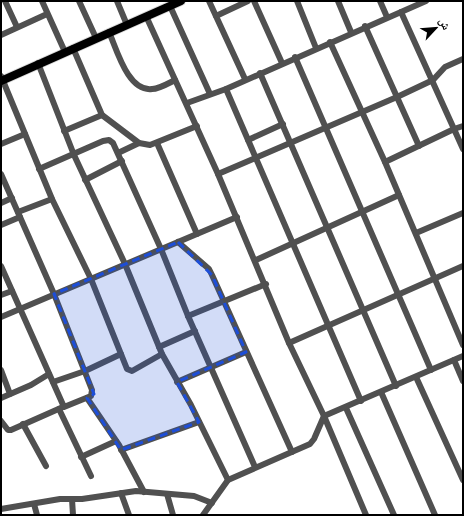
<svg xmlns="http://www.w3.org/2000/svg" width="464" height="516" font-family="'IBM Plex Sans','Noto Naskh Arabic',sans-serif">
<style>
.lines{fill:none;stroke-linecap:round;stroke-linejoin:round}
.major-casing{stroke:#dbdbdb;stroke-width:10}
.minor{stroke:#505050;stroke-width:6}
.major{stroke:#000;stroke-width:8}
.marked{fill:#1d4ed8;fill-opacity:0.2;stroke:#1d4ed8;stroke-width:3;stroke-dasharray:8 5;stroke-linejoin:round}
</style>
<rect width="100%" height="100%" fill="#fff"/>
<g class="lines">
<g class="major-casing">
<polyline id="major" points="1,81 181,1"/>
</g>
<g class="minor">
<polyline points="5,1 17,27"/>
<polyline points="42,1 65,52"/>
<polyline points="79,1 96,38"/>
<polyline points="117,1 127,25"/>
<polyline points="209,1 245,79"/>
<polyline points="254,1 282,63"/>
<polyline points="297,1 316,48"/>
<polyline points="338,1 351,32"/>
<polyline points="380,1 387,17"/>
<polyline points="170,6 210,94"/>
<polyline points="401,12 454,129 463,126"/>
<polyline points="146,16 218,174 289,343 324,416 366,515"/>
<polyline points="216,16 248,1"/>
<polyline points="365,26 419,146"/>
<path d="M 109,32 C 117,50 128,92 152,89 C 159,89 169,83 175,80"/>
<polyline points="1,35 47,14"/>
<polyline points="330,42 385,162 463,345"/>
<polyline points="73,48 102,115 139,143 150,145 197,126"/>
<polyline points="295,57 431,370"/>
<polyline points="38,63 74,155 125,264 162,354 191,405 228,480"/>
<polyline points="260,73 396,386"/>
<polyline points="1,76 52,199 91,279 127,369 132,371 162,354"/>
<polyline points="226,89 361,401"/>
<polyline points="187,103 226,89 426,1"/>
<polyline points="64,131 102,115"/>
<polyline points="248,140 283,124"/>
<polyline points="157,143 197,234"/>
<polyline points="1,144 25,134"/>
<polyline points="118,153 139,143"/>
<polyline points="385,162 454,129 463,149"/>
<polyline points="39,169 103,141 109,140 113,143 161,249 188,316 255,467"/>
<polyline points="1,174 54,294 92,390 91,396 64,407 1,266"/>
<polyline points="218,174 397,97 433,80 445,67 463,59"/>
<polyline points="85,180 122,161"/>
<polyline points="1,203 12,198"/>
<polyline points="18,212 52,199"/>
<polyline points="1,225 20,217"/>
<polyline points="416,233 463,213"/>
<polyline points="178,242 209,269 212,275 292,452"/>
<polyline points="256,260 399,195"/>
<polyline points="1,295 12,291"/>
<polyline points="188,316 266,284"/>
<polyline points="1,317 237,217"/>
<polyline points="289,343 463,266"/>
<polyline points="159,347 195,331"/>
<polyline points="454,360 463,381"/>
<polyline points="1,370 10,394"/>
<polyline points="416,377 463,480"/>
<polyline points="53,382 85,371 121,354"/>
<polyline points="177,382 246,352"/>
<polyline points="381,392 435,515"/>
<polyline points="1,398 31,385 49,374"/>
<polyline points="87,398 119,445 144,492"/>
<polyline points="346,408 394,515"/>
<polyline points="59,409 91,476"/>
<polyline points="1,421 8,430 11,430 63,407"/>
<polyline points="23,424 46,466"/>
<polyline points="121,450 199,422"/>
<polyline points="81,457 116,441"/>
<polyline points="121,493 129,515"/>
<polyline points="167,494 173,515"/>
<polyline points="72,499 73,515"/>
<polyline points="34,504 37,515"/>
<polyline points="1,509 60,499 82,499 136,491 194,496 212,503"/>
<polyline points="203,515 228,480 310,444 314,439 324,416 463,356"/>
</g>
<use href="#major" class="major"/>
</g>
<path class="marked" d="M 178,242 L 212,275 L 246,352 L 177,382 L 199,422 L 121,450 L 87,398 L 94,394 L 54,294 Z"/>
<rect width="464" height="516" fill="none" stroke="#000000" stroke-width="4"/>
<g transform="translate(436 28) rotate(64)" stroke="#ffffff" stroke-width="3" paint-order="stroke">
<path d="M0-3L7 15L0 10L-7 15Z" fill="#000000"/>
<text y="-6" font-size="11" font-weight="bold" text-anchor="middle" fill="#000000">ش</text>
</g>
</svg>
